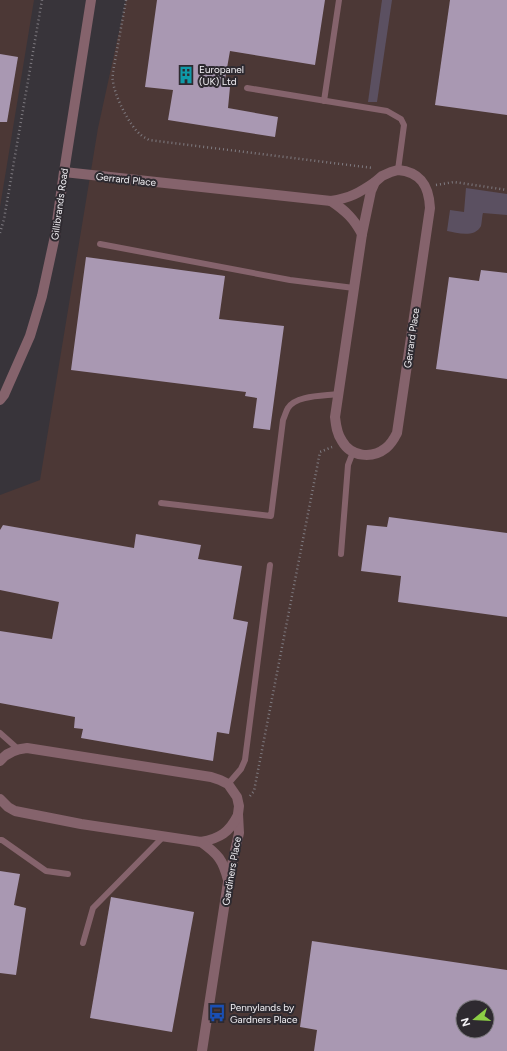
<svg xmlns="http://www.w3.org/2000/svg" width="507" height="1051" font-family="Figtree,sans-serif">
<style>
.industrial{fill:#4c3836;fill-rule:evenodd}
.green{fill:#5b5061}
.building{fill:#a998b2;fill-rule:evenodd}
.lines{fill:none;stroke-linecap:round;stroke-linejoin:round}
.path{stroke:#7f7b81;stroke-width:2.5;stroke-dasharray:1 3;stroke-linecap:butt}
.service{stroke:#85636c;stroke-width:6}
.minor{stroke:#85636c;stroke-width:10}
.tertiary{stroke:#85636c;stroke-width:10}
.labels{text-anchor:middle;stroke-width:4;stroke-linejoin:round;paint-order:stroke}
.poi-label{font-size:10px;fill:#f3f1f5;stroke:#2e2a30;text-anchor:start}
.street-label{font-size:10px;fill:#f3f1f5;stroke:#2e2a30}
</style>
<rect width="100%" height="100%" fill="#38343a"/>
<g class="industrial">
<polygon points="0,0 34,0 0,207"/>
<path d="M 126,0 L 507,0 L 507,1051 L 0,1051 L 0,495 L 40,480 L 98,128 ZM 463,1007 L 487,1007 L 487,1031 L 463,1031 Z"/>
</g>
<g class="green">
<polygon points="382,0 392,0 377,102 368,102"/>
<path d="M 466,188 L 507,194 L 507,215 L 483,213 C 482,216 482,222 481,226 C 475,238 457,233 447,231 L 450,210 L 464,212 Z"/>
</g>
<g class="building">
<polygon points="157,0 325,0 315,65 230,51 224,85 230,87 228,108 278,117 275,137 168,120 173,90 145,87"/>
<polygon points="450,0 507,0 507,115 435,105"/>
<polygon points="0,54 18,57 7,122 0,122"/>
<polygon points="86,257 225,276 219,319 284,326 270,430 253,428 257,398 245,396 246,392 71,370"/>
<polygon points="481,270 507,273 507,379 436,369 449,277 479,281"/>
<polygon points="389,517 507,533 507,617 398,602 401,576 361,571 367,525 387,527"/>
<polygon points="3,525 134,548 136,534 201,545 198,559 242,566 233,619 248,622 229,734 217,732 213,761 81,738 83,729 74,728 75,717 0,703 0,631 52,639 59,602 0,590 0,530"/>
<polygon points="0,871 20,874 14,905 26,908 16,975 0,973"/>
<polygon points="111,897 194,912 172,1032 90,1018"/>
<path d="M 312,941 L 507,970 L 507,1051 L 314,1051 L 317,1030 L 300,1027 ZM 463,1007 L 487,1007 L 487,1031 L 463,1031 Z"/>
</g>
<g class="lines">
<g class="path">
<path d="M 126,0 L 113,72 C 113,75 112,78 113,81 C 114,95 130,127 141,135 C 143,137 146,138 149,140 L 373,168"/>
<polyline points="436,185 454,182 507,190"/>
<polyline points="0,233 4,219 42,0"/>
<polyline points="250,796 254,791 320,452 332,447"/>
</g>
<g class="service">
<polyline points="247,88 387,111 401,119 404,125 398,170"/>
<polyline points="324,101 339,0"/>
<polyline points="100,244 290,280 354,288"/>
<path d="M 161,503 L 271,516 L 283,420 C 285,416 286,411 288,408 C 296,395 324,396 338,394"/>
<polyline points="341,554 348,465 353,452"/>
<polyline points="0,733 18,749"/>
<polyline points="228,784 241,769 245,760 270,565"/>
<polyline points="0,840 2,840 46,871 68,874"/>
<polyline points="83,943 93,908 164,836"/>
</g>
<g class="minor">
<path d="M 398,170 C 421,172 429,186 430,208 L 397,433 C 394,439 391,444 386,448 C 372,459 351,457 342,441 C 337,434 336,426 335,417 L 362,234 L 371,191 L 375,182 L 382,176 L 391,172 Z"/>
<path d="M 64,172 L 331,201 C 350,198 359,193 375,182"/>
<path d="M 331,201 C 346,211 354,219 362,234"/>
<path d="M 0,761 C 7,752 16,749 27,748 L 211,777 L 220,780 L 228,784 L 237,797 L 239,806 L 238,814 L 239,833 L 228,882 L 202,1051"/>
<path d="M 0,799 L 8,807 L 15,811 L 81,824 L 201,842 C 220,838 229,833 238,815"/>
<path d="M 201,842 C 218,854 223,860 228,880"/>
</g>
<polyline class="tertiary" points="0,400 4,395 30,336 42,296 55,236 64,172 91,0"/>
</g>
<defs>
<g id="building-bare" transform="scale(1.38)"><path d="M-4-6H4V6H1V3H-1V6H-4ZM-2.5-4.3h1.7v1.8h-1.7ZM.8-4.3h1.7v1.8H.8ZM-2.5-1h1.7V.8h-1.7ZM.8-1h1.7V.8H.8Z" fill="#0f9aa8" stroke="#2e2a30" stroke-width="2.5" paint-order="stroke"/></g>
<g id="bus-bare" transform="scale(1.38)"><path d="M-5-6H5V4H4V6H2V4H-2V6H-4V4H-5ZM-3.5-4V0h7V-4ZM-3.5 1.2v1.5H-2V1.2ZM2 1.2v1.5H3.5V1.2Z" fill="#1a4fb4" stroke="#2e2a30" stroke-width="2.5" paint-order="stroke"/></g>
</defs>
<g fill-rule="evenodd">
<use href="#building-bare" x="186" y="75"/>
<use href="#bus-bare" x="217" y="1013"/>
</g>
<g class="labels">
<g class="poi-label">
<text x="199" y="73">Europanel<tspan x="199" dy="12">(UK) Ltd</tspan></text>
<text x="230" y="1011">Pennylands by<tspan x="230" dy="12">Gardners Place</tspan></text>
</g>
<g class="street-label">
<text transform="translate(126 179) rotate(6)" y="4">Gerrard Place</text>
<text transform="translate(59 204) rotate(-82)" y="4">Gillibrands Road</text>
<text transform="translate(411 338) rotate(-82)" y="4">Gerrard Place</text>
<text transform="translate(231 871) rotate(-80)" y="4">Gardiners Place</text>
</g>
</g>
<g transform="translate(475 1019) rotate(252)"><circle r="19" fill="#2e2a30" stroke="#7d7a7f"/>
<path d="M0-3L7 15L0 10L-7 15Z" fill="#8cce45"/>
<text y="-6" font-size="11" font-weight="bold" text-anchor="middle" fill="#f3f1f5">N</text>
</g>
</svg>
